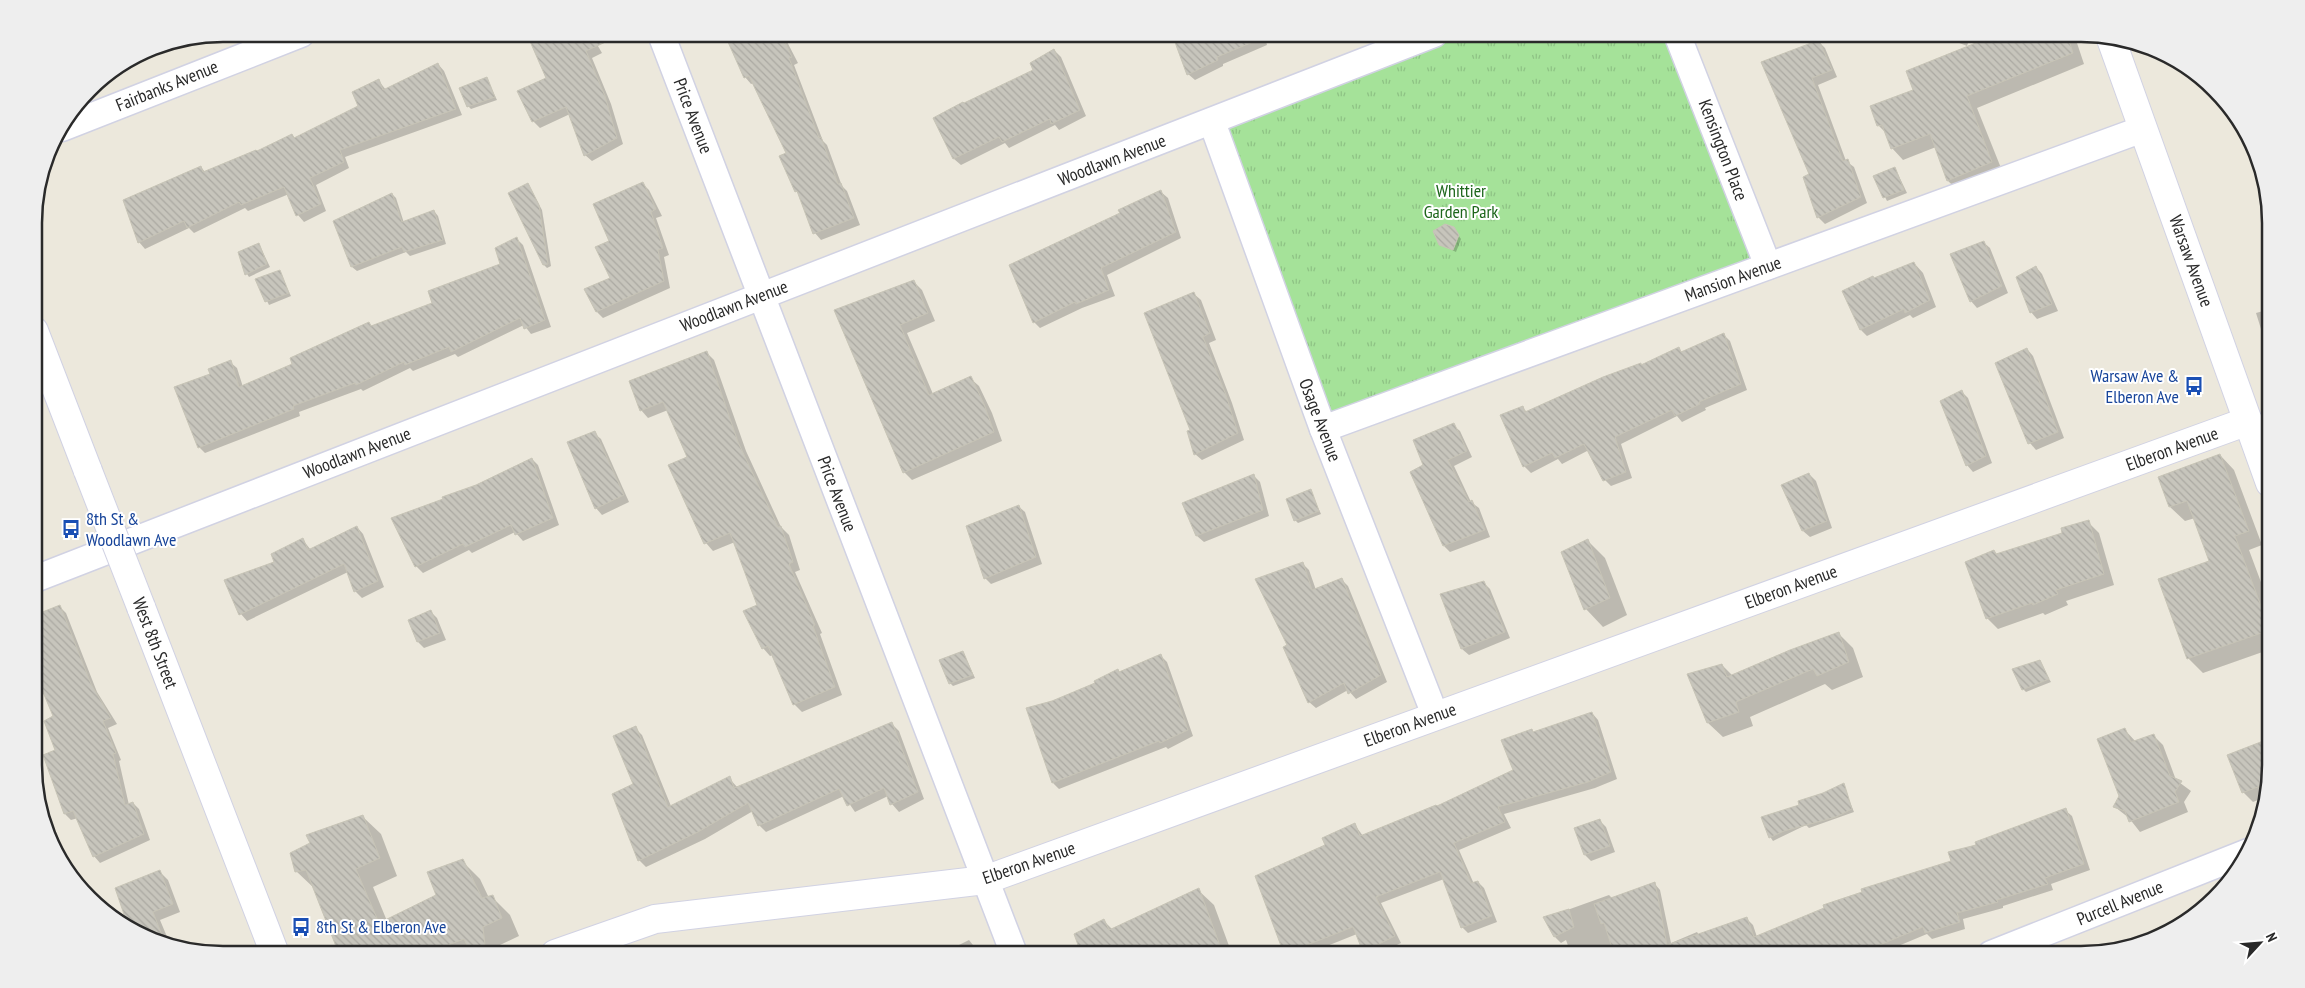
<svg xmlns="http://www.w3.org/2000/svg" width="2305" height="988" font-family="'PT Sans Narrow',sans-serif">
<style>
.park{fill:url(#park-tufts)}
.shadow{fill:#0003}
.building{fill:url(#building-back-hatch);stroke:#c7c4b6}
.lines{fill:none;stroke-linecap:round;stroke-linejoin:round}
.minor-casing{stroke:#d1d2e3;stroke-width:29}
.tertiary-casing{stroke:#d1d2e3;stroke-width:30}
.secondary-casing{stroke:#d1d2e3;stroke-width:30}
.minor{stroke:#fff;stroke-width:26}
.tertiary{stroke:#fff;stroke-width:28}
.secondary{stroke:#fff;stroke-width:28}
.tertiary-bridge-casing{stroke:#d1d2e3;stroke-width:30;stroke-linecap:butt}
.tertiary-bridge{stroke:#fff;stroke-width:28}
.labels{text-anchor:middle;stroke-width:4;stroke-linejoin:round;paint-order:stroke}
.street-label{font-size:18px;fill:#2a2a2a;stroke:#fff}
.park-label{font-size:18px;fill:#1d661b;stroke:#fff}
.transit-label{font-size:18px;fill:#164399;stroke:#fff;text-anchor:start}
.rim{fill:none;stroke:#2a2a2a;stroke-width:2.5}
</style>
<defs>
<pattern id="park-tufts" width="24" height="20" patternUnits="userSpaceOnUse" patternTransform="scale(1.25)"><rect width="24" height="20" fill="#a5e299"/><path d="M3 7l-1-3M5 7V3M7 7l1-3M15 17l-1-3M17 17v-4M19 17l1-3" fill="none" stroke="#8ec284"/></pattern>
<pattern id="building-back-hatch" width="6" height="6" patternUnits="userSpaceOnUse" patternTransform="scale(1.25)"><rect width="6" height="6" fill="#c7c5bc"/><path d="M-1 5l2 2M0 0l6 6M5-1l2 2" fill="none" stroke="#aba9a2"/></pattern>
</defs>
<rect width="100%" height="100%" fill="#ece8dc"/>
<polygon class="park" points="1434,34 1677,34 1768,266 1323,429 1212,122"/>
<g class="shadow">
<polygon points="538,34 591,34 602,53 592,58 611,104 623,144 592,161 585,155 570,114 540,128 533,121 519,92 548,79"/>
<polygon points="725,34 783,34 798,63 794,65 823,141 827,145 842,186 847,191 860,225 821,240 815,233 801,196 796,191 788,153 754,83 751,84 745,77"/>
<polygon points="1174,34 1281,34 1266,41 1267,45 1223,64 1223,66 1195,80 1188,74"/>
<polygon points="1936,34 1971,34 1967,46"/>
<polygon points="2001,34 2074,34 2084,64 1977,108 2003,173 1960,192 1948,181 1936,147 1903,160 1892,148 1887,134 1878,125 1915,91 1908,72"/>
<polygon points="1819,42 1825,48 1837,77 1818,85 1846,161 1854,167 1867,203 1825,224 1819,218 1805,178 1811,175 1762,63"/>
<polygon points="1054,50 1061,57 1086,116 1059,130 1055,125 1009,148 1005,143 961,165 954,159 935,119 1034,71"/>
<polygon points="438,64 444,71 462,115 345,157 349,168 316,185 326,211 304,222 298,215 289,194 248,211 245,208 194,233 189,228 145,249 139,242 201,167 205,172 257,152 292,135 295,138 359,107 379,81 386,90"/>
<polygon points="486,78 497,100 471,109 468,106"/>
<polygon points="1895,168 1907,193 1887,201 1875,177"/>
<polygon points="528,184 542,210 551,266 547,268 544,265"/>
<polygon points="643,184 649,190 662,216 656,218 669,255 664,257 670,288 603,318 597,312 586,289 612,279 610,242"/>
<polygon points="1161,192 1168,198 1181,238 1107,275 1115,296 1082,308 1040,328 1034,322 1121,214"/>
<polygon points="392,194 396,198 404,223 434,211 438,216 446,244 410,256 406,252 357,271 352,267 334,222"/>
<polygon points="1456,232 1461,239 1456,252 1440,244"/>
<polygon points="517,239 523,245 551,327 531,334 524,325 458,357 455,354 413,371 410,368 363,391 361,389 299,412 300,416 205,453 199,447 211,375 230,362 237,368 243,387 294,365 369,323 372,326 434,304 502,264"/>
<polygon points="1983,242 1990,248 2008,293 1977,308 1971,301"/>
<polygon points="259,244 270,267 249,277 247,274"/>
<polygon points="1914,263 1923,273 1936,307 1913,318 1910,315 1867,336 1861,330 1844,291"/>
<polygon points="2036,267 2042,274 2058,311 2037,319 2031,312"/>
<polygon points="279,272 291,296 269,305 257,280"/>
<polygon points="913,281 922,290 935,321 907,333 933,394 970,378 979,386 992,413 1002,441 912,480 904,472 835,311"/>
<polygon points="1194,294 1201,300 1216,340 1209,343 1232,403 1244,440 1202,460 1195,454 1191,431"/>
<polygon points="2270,309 2270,358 2256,313"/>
<polygon points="1724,335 1730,341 1747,390 1705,408 1706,410 1682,422 1677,416 1621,444 1632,478 1611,486 1605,480 1589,450 1562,464 1558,459 1531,473 1524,466 1523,408 1527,412 1642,366 1678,349 1682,353"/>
<polygon points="2027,349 2033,356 2064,438 2036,450 2030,443 1997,364"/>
<polygon points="706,352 714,360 746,451 781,527 789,535 800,570 795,572 822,633 820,634 842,695 802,712 794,704 773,655 770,656 763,648 759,606 735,542 713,551 706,543 689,458 668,410 648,418 641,410"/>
<polygon points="1962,392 1968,398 1992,463 1973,472 1967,465"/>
<polygon points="1453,425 1460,431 1472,457 1454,466 1471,502 1479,508 1490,537 1450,552 1444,546 1425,466"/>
<polygon points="594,433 601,439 629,502 602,515 596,508"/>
<polygon points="2220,455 2234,470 2262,545 2249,550 2271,609 2271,649 2203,673 2188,658 2211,562 2195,518 2185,521 2170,507 2160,477"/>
<polygon points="532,459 538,465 559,525 523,541 515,532 472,553 469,550 423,573 416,566 445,500"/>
<polygon points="1809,474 1816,481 1832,528 1810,537 1803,531 1783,485"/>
<polygon points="1254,476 1260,482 1269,516 1204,542 1197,536"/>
<polygon points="1310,490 1321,514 1298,523 1295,520"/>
<polygon points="1018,506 1025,512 1042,564 991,584 985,578"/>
<polygon points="2088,522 2099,533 2114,585 2066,601 2068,605 2045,615 2043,613 1998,629 1987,618 1994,551 1997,555 2064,533"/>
<polygon points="357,527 363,534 384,587 362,598 356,592 348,572 247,621 241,614 226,581 275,562 302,539 311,550"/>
<polygon points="1587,540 1605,558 1627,615 1603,627 1586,609 1562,553"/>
<polygon points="1302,563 1309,570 1316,590 1341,579 1348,586 1387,682 1356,699 1348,690 1316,708 1309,702 1289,646"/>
<polygon points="1484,583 1490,589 1510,638 1469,655 1462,649 1442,595"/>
<polygon points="60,607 66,613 97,692 117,724 108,728 121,760 119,761 129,805 133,803 139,809 150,840 100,863 94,856 78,818 71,820 65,814 56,751 55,717"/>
<polygon points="431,612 437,618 446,640 424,648 418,642 409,620"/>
<polygon points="1838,633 1853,648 1863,677 1832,690 1825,684 1750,717 1753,726 1723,737 1708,723 1689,675 1722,665 1733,676"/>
<polygon points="963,652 975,678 953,686 950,683"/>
<polygon points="1161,656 1167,662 1193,736 1168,749 1166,747 1059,789 1053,783 1027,709 1052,702 1096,683 1118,670 1120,673"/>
<polygon points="2039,662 2051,682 2026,692 2023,689"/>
<polygon points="1592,713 1598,720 1617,779 1595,788 1504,814 1511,828 1459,850 1474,884 1478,882 1484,888 1497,922 1468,933 1462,927 1444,879 1381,903 1401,943 1378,954 1367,954 1357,934 1307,954 1286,954 1257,877 1327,846 1355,825 1363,836 1437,808 1514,770 1534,733"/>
<polygon points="892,724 899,731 924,799 899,812 892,804 888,796 855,812 844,796 766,832 759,825 753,811 705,839 646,867 639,860 635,785 635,728 642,735 671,806 729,778 738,788"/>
<polygon points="2125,730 2136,742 2153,735 2163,745 2176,780 2191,791 2184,802 2188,812 2140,832 2129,818 2115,807 2120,796"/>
<polygon points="2271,739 2271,765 2265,797 2253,802 2243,792 2229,755"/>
<polygon points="1843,785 1854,812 1809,828 1806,825 1773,841 1771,838 1763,818 1800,806"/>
<polygon points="2065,810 2072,816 2090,870 2051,884 2053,890 2003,906 2003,908 1963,919 1965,929 1932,939 1927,934 1879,954 1571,954 1566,940 1561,943 1555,937 1545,918 1609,895 1612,898 1654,883 1660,890 1671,943 1697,932 1699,935 1746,918 1753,925 1757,937 1953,861 1978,845"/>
<polygon points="363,817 381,834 397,876 373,887 387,921 438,896 462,861 480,879 489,898 492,897 510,915 519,936 500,945 501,954 340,954 315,889 296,871"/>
<polygon points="1600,821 1606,827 1615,852 1591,861 1585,855"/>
<polygon points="160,872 168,880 180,912 160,920 170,944 151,940 128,927"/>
<polygon points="1198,890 1214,905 1232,954 1082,954 1076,935 1104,921 1113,930"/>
<polygon points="969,940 980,954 941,954"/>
</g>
<g class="building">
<polygon points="542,34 623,34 586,51 605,96 617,138 584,156 566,107 532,122 517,91 546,78 529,39"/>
<polygon points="747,34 781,34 792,57 789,58 819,138 821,137 838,184 841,183 854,218 813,234 797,191 795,192 779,156 786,153 749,76 744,78 728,42"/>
<polygon points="1172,34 1272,34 1217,57 1218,60 1187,75"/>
<polygon points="1998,34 2067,34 2073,53 1967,96 1992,162 1947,181 1930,134 1891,149 1882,125 1877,126 1870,106 1913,90 1906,71"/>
<polygon points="1819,40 1832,70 1812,78 1843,161 1848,159 1861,197 1817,218 1803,177 1809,174 1761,62"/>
<polygon points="1054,49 1080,110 1051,124 1050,119 1002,142 999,137 953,159 933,118 963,102 964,103 1033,70 1030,63"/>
<polygon points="438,63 456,109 340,150 344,162 310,178 321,204 296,216 284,187 241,205 239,202 187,228 184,221 138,243 123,200 201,166 203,172 256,150 257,151 292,134 294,138 358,106 352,92 379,79 383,90"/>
<polygon points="487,77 495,97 467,107 459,88"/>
<polygon points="1895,167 1904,190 1883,198 1873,176"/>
<polygon points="643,182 656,209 651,212 663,248 658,250 664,281 596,312 584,289 610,278 595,247 609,241 593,204"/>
<polygon points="528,183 539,205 548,264 543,265 508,193"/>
<polygon points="1161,190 1176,232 1101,268 1109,290 1076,304 1075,302 1033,323 1009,265 1120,213 1118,210"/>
<polygon points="392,193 402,222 434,210 443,240 404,252 402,247 351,267 333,221"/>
<polygon points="1445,224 1454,227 1459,235 1453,250 1439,245 1433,231"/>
<polygon points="517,237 545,320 524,329 520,318 451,352 449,347 405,365 404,362 356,385 355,383 293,406 294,409 198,448 174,387 210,374 208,369 231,360 239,387 292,364 290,358 369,322 371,326 432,303 428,291 500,264 495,248"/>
<polygon points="1984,241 2002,286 1970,302 1950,254"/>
<polygon points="259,243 267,264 245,275 238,252"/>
<polygon points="1914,262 1930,300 1905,313 1904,309 1860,330 1842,291 1873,276 1874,278"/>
<polygon points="2036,266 2052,304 2030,313 2016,277"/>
<polygon points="280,270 289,293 265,302 255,279"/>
<polygon points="914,280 928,313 900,325 929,395 971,376 984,404 994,432 903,473 834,310"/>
<polygon points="1194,292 1210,333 1203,337 1226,395 1238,433 1194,455 1187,431 1190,430 1144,313"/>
<polygon points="1724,333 1741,384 1699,402 1700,404 1675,416 1672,410 1615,437 1626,472 1603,481 1584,444 1555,458 1552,453 1523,467 1500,415 1523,406 1525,412 1603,377 1641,363 1641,365 1679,347 1681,352"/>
<polygon points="2027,348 2058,432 2028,444 1995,363"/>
<polygon points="707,351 738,442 778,527 781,526 793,562 789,564 815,625 813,626 835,687 793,705 768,646 762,649 743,611 757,605 730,533 704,544 668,465 687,457 663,402 640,411 629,381"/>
<polygon points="1962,390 1986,456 1966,466 1940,401"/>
<polygon points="1454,423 1467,451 1448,460 1469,502 1472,500 1485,530 1443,546 1410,472 1423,465 1413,440"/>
<polygon points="595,431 624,495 595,509 567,442"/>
<polygon points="2220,454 2249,531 2235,536 2270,630 2187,659 2158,579 2209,561 2187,501 2169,507 2158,477"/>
<polygon points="532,458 553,518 515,535 511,525 465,547 463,544 415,567 391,518 443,499 442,497 476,485"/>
<polygon points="1809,473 1827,521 1802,531 1781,485"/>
<polygon points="1254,474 1263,510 1196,536 1182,503"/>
<polygon points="1311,489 1319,511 1294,521 1286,499"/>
<polygon points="1019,505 1036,557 984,579 966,526"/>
<polygon points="2089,520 2104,574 2056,590 2058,594 2033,605 2032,603 1986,619 1965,562 1994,550 1996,554 2062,533 2061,528"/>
<polygon points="357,526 378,581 354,592 344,564 239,615 224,580 274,562 271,554 303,538 308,550"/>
<polygon points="1588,539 1610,598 1584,610 1561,552"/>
<polygon points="1303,562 1312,590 1342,578 1381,675 1348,694 1344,683 1308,703 1283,647 1287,645 1255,579"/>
<polygon points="1484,581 1505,632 1461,649 1440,594"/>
<polygon points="60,605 91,684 111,718 103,721 116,753 113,754 125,805 133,802 144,834 93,857 73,811 64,814 43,755 55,750 44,721 53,716 35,673 35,615"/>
<polygon points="431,610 440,633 417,642 408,620"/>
<polygon points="1839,632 1849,662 1817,676 1813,669 1736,702 1739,712 1707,723 1687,674 1722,664 1727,677 1790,650"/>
<polygon points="963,651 973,675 949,684 939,660"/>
<polygon points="1161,654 1188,730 1160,743 1159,741 1052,783 1026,708 1052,701 1095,683 1094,681 1118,669 1119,672"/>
<polygon points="2040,660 2049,679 2022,690 2012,669"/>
<polygon points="1592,712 1611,772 1588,782 1498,807 1505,822 1454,843 1471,883 1478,881 1492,916 1461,928 1440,872 1376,897 1395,936 1363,952 1353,927 1284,954 1255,876 1325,845 1322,838 1355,823 1360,836 1436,805 1437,806 1513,770 1501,740 1532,729 1533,732"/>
<polygon points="892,722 918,792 890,805 884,788 847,806 839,789 758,826 748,803 698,832 638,861 612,794 633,784 613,736 636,726 668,807 730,776 734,788"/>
<polygon points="2125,728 2131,742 2154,734 2170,776 2182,781 2175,792 2179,802 2129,822 2125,811 2113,807 2119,796 2097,739"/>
<polygon points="2271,738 2271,765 2268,783 2242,793 2227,755"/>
<polygon points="1844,783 1852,809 1836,817 1784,831 1769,838 1761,817 1799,805 1798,801 1823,793"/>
<polygon points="2066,808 2084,864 2045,878 2048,884 1997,900 1998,902 1957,913 1960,922 1925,933 1923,927 1870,949 1872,954 1614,954 1604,923 1601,924 1594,904 1655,882 1667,945 1747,917 1754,937 1824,908 1823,905 1862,892 1861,889 1951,861 1948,852 1976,845 1975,842"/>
<polygon points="363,815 380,858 356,869 379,923 436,895 427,872 463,859 482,898 493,895 502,918 483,927 486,954 471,954 464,939 425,954 339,954 306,870 295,872 290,853 310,843 306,835"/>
<polygon points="1600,819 1610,846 1584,855 1574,828"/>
<polygon points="160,870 173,904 153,912 165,943 151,940 128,926 115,888"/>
<polygon points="1199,888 1223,954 1060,954 1078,945 1074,934 1104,919 1109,930"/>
<polygon points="1569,909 1574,927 1554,937 1543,917"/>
</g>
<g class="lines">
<g class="minor-casing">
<g id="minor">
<polyline points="661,34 1014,954"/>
<polyline points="1677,34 1768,266"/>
<polyline points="1212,122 1323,429 1435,715"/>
<polyline points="62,128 301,34"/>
<polyline points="1323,429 2143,129"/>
<polyline points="35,579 1434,34"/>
<polyline points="1991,954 2248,852"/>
</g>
</g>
<g class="tertiary-casing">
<g id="tertiary">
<polyline points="34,331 88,471"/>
<polyline points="141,607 275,954"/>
<polyline points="555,954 655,919 985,880 2248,421"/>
</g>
</g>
<g class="secondary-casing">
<polyline id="secondary" points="2111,39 2270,483"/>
</g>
<use href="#minor" class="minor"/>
<use href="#tertiary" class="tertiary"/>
<use href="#secondary" class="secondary"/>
<g class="tertiary-bridge-casing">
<polyline id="tertiary-bridge" points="88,471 141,607"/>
</g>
<use href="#tertiary-bridge" class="tertiary-bridge"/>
</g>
<defs>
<g id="bus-bare" transform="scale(1.5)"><path d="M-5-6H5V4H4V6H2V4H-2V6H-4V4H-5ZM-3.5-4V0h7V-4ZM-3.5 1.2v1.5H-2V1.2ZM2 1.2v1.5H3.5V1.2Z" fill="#1a4fb4" stroke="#fff" stroke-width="2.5" paint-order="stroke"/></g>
</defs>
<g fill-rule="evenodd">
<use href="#bus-bare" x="2194" y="386"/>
<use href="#bus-bare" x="71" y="529"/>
<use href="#bus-bare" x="301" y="927"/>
</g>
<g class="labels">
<g class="street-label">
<text transform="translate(167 86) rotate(-22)" y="6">Fairbanks Avenue</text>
<text transform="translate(693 116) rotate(69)" y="6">Price Avenue</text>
<text transform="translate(1723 150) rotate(69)" y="6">Kensington Place</text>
<text transform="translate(1112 160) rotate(-21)" y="6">Woodlawn Avenue</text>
<text transform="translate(2191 261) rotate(70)" y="6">Warsaw Avenue</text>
<text transform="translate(1733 279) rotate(-20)" y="6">Mansion Avenue</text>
<text transform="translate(734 306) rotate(-21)" y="6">Woodlawn Avenue</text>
<text transform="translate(1320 420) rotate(69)" y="6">Osage Avenue</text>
<text transform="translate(2172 449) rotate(-20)" y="6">Elberon Avenue</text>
<text transform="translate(357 453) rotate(-21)" y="6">Woodlawn Avenue</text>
<text transform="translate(837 494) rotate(69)" y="6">Price Avenue</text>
<text transform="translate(1791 587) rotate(-20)" y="6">Elberon Avenue</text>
<text transform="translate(155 643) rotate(69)" y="6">West 8th Street</text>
<text transform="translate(1410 725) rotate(-20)" y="6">Elberon Avenue</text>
<text transform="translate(1029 863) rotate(-19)" y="6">Elberon Avenue</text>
<text transform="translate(2120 903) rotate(-22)" y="6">Purcell Avenue</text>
</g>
<g class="park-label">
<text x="1461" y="197">Whittier<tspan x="1461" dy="21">Garden Park</tspan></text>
</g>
<g class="transit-label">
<text x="2179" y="382" text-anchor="end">Warsaw Ave &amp;<tspan x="2179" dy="21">Elberon Ave</tspan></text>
<text x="86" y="525">8th St &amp;<tspan x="86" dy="21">Woodlawn Ave</tspan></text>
<text x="316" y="933">8th St &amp; Elberon Ave</text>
</g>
</g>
<path d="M0 0H2305V988H0ZM223 42H2081A181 181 0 0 1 2262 223V765A181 181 0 0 1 2081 946H223A181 181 0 0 1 42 765V223A181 181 0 0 1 223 42Z" fill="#eee" fill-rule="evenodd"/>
<path class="rim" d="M223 42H2081A181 181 0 0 1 2262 223V765A181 181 0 0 1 2081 946H223A181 181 0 0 1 42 765V223A181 181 0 0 1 223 42Z"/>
<g transform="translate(2260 943) rotate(64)" stroke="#ffffff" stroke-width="4" paint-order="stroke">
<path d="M0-4L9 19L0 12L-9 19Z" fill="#2a2a2a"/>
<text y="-8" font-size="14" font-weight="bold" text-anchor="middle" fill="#2a2a2a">N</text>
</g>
</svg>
